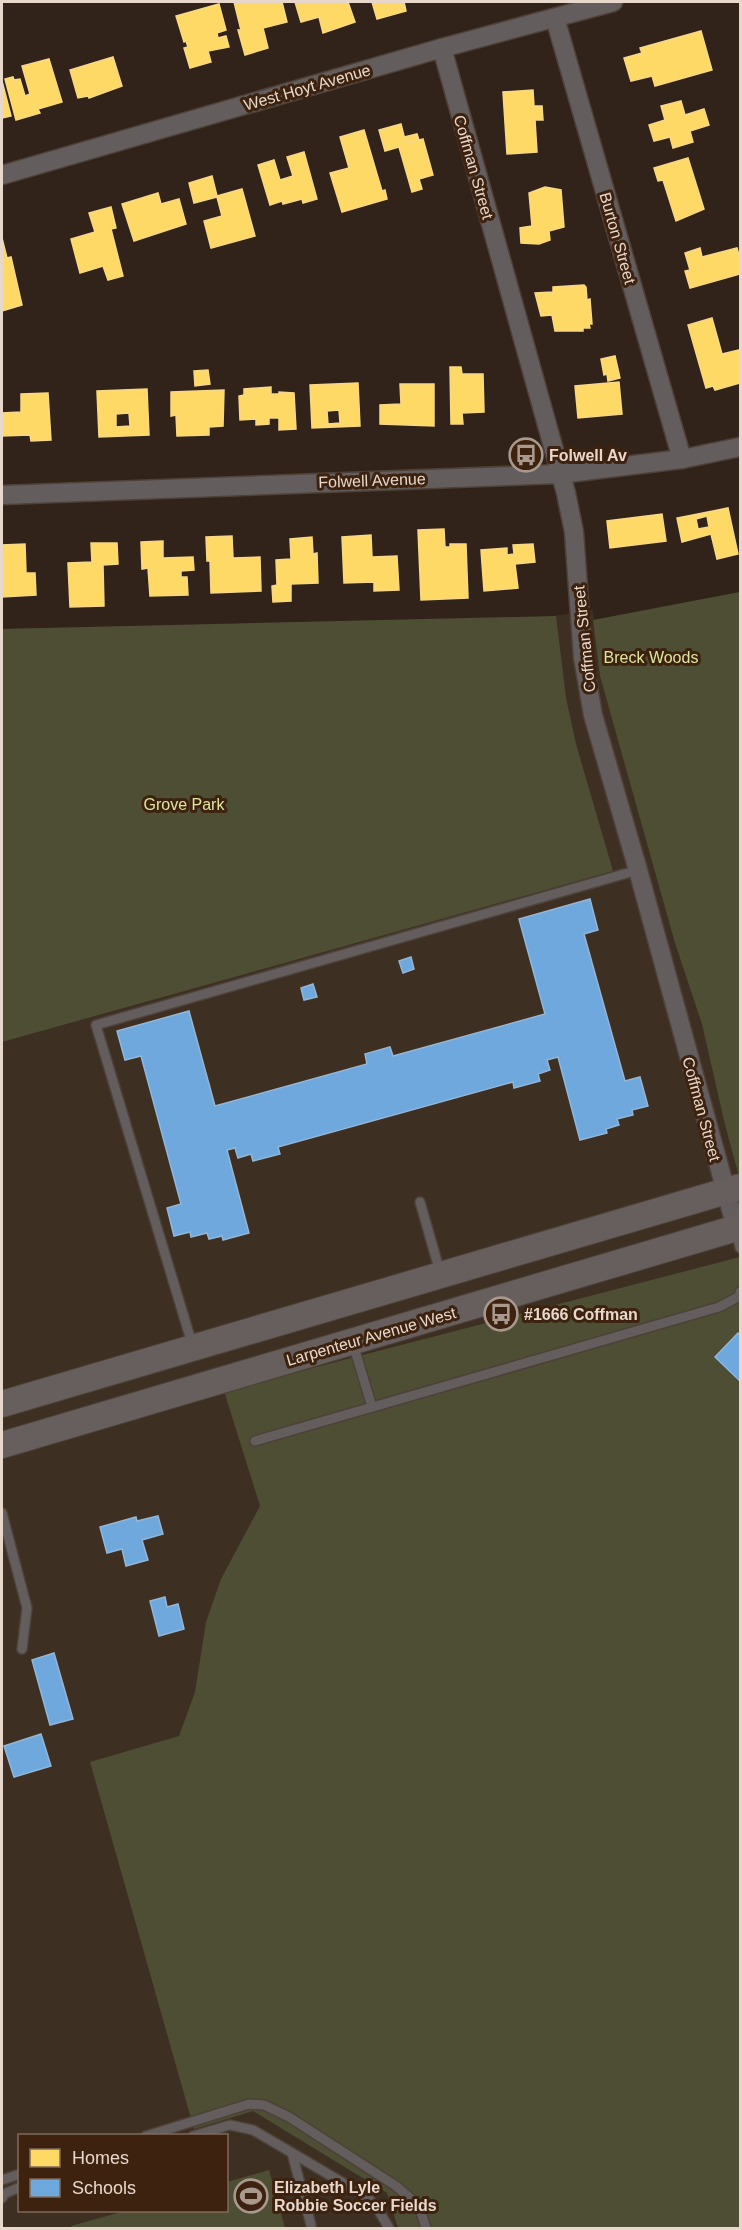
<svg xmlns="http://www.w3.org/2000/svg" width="742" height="2230" font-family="Arial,sans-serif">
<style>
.education{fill:#3e2f23;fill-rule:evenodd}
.green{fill:#4e4e34}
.homes{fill:#ffd966;stroke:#f8d884;stroke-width:1.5;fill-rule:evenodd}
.schools{fill:#6fa8dc;stroke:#93b6d7;stroke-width:1.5}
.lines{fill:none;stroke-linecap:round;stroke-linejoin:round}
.service-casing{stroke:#4d4138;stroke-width:12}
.minor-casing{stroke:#4d4138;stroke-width:21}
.secondary-casing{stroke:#4d4138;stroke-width:28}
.service{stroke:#645d5d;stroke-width:9}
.minor{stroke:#645d5d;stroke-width:18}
.secondary{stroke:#675e5e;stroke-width:26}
.labels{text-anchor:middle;stroke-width:6;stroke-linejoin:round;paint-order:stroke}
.street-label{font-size:16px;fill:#e8d7cb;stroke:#3c220f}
.poi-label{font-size:16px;font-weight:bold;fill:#e8d7cb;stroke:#3c220f;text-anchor:start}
.park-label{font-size:16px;fill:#dee59f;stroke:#3c220f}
</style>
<rect width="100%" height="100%" fill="#32231a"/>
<path class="education" d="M 740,592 L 740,2228 L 2,2228 L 2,629 L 546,617 L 593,610 L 594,620 ZM 20,2136 L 226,2136 L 226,2210 L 20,2210 Z"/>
<g class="green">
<polygon points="740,592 740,1180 725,1125 702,1024 675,943 600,676 593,620"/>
<polygon points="556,616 566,698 576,744 613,871 2,1042 2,629"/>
<polygon points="740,1257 740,2228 398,2228 387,2193 253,2111 194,2129 90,1762 179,1736 195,1692 206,1622 221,1579 260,1506 224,1391"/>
<polygon points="269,2170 285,2228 72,2228 71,2226 125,2211 226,2210 227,2182"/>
</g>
<g class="homes">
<polygon points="234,2 282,2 287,22 263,28 268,48 245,55 238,30 241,30"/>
<polygon points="295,2 348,2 355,22 323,33 319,17 301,22"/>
<polygon points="372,2 404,2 406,11 377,19"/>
<polygon points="219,4 226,30 217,33 218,38 226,36 229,47 208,51 211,62 190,68 184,48 188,47 186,41 184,42 176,16"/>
<polygon points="701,31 712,70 655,86 652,76 631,81 624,58 642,53 640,48"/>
<polygon points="113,57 122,86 89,98 88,96 78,98 70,70"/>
<polygon points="49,59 62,102 38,109 40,113 16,120 5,79 13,77 14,80 20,79 25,96 30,94 22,66"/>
<polygon points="2,81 11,116 2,118"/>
<polygon points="533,90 534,106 542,106 543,120 535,120 537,152 507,154 503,92"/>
<polygon points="681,101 685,115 704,109 709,125 690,131 693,142 673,148 670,137 654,141 649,125 665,120 661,106"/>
<polygon points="401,124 406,144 423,139 433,175 419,179 422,189 412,192 399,147 385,151 379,130"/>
<polygon points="364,130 382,191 385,190 387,199 342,212 330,173 349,168 340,137"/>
<polygon points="417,134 419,140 406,144 404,137"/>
<polygon points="304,152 317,199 303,203 302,199 283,204 282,201 270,205 258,165 274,160 280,180 293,176 287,157"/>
<polygon points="688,158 704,209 676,221 663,180 658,181 654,168"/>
<polygon points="212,176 217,196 242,189 255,236 211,248 204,221 222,216 217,197 194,203 189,183"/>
<polygon points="545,187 561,190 564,227 549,231 550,240 539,244 521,243 520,228 532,226 529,193"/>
<polygon points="158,193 161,204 179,199 186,224 134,241 122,204"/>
<polygon points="111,207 116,228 111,229 123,276 108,280 103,266 80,273 71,239 95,232 89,213"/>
<polygon points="2,238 7,258 11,257 22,305 2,311"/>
<polygon points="700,248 702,257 737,248 740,259 740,274 690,288 685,271 690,270 685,253"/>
<polygon points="584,285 586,287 587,300 590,299 592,324 589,324 590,328 583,328 583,331 555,331 552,315 541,316 535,293 553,292 553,287"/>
<polygon points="712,318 722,354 739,350 740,356 740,383 715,390 713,386 706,388 688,325"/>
<polygon points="615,356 620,378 608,381 607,374 604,375 601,359"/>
<polygon points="450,367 461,367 462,374 483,374 484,412 462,413 463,424 451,424"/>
<polygon points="208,370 210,384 195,386 194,371"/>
<polygon points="619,382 622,414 578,418 575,386"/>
<path d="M 358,383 L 360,426 L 312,428 L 310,385 ZM 339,410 L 340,423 L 328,424 L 327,411 Z"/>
<polygon points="400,384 434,384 434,426 380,424 380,405 401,404"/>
<polygon points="271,387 271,394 279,394 279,392 294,393 296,429 279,430 279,418 269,418 269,424 256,425 256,419 240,420 239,396 244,395 244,389"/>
<path d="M 147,389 L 149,435 L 99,437 L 97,391 ZM 129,413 L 130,426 L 116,427 L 116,414 Z"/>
<polygon points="224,390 223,426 209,427 209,435 177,436 176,415 171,416 171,392"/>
<polygon points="48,393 51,440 31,441 30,435 2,436 2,413 21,412 21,394"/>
<path d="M 728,508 L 738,554 L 717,559 L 711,534 L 682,542 L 677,518 ZM 707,516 L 709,527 L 698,529 L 696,519 Z"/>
<polygon points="662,514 666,541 610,548 607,521"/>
<polygon points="444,529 445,547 450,547 450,544 466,544 468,598 421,600 418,530"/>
<polygon points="371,535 372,557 397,556 399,590 374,591 374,582 344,583 342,537"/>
<polygon points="232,536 233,558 260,557 261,591 211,593 210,561 207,561 206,537"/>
<polygon points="312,537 313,554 317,553 318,583 291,584 291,601 273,602 272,586 277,585 276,560 291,559 290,539"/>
<polygon points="163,541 163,558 193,557 194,570 181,571 181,577 187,577 188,595 150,596 148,568 142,569 141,542"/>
<polygon points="91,543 117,543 118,564 103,565 104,606 70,607 68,563 92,562"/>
<polygon points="25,544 26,573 35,573 36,595 2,597 2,545"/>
<polygon points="533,544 535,562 515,564 518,588 484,591 481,550 507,548 507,555 514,554 513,545"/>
</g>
<g class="schools">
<polygon points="590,899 598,930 584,934 625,1081 640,1077 648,1106 632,1110 633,1115 617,1119 619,1125 606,1129 607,1133 580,1140 558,1057 547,1060 550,1070 538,1074 540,1081 514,1088 513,1082 278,1147 280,1154 253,1161 251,1154 238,1158 235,1148 227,1150 249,1233 223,1240 222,1236 209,1239 207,1233 191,1237 190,1232 174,1236 167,1208 181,1204 141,1056 125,1060 117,1031 189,1011 215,1106 367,1064 365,1054 390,1047 393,1056 545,1014 519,919"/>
<polygon points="411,957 414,969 403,973 399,961"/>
<polygon points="313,984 317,997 304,1000 301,988"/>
<polygon points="738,1333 740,1335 740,1381 715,1357"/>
<polygon points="158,1516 163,1534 142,1540 148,1560 126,1566 122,1549 107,1553 100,1527 136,1517 137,1521"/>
<polygon points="165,1597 167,1607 178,1604 184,1629 159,1636 150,1601"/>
<polygon points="54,1653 73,1719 50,1725 32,1660"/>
<polygon points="41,1734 51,1766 14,1777 4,1746"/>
</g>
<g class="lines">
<g class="service-casing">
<g id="service">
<polyline points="420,1202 440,1272"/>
<polyline points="736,1230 740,1248"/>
<polyline points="353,1344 372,1407"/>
<polyline points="193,1347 96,1025 638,870"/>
<polyline points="255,1441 719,1307 740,1296 740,1292"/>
<polyline points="2,1513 27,1608 22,1649"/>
<polyline points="146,2136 249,2104 264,2105 289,2117 396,2186 419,2206 426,2228"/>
<polyline points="193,2136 230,2125 253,2130 367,2197 377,2208 389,2228"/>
<polyline points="292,2153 311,2225"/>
<polyline points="2,2180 20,2174"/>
<polyline points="2,2198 4,2194 20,2187"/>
</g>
</g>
<g class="minor-casing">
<g id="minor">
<polyline points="555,18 682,459"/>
<polyline points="442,48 566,493 574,532 583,658 593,715 638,870 736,1228"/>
<polyline points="2,175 442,48 613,2"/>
<polyline points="2,495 560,474 682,459 740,447"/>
</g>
</g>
<g class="secondary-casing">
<g id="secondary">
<polyline points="2,1404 740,1187"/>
<polyline points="2,1445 740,1227"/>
</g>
</g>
<use href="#service" class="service"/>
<use href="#minor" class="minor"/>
<use href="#secondary" class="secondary"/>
</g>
<defs>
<g id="bus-ring" transform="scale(1.725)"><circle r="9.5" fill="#3c220f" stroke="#a8988d" stroke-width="1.5"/><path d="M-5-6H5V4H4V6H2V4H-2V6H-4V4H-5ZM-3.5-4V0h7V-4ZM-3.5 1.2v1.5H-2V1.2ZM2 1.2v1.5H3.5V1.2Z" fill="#a8988d"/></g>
<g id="stadium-ring" transform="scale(1.725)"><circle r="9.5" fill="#3c220f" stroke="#a8988d" stroke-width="1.5"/><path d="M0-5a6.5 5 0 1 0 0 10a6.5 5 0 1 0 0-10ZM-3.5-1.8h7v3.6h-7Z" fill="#a8988d"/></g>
</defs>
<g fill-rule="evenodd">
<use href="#bus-ring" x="526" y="455"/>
<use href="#bus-ring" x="501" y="1314"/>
<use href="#stadium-ring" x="251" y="2196"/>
</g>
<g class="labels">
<g class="street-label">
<text transform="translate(307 87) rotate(-16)" y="6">West Hoyt Avenue</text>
<text transform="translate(474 167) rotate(74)" y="6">Coffman Street</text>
<text transform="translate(618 238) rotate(74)" y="6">Burton Street</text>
<text transform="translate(372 480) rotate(-2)" y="6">Folwell Avenue</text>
<text transform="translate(584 639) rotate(-96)" y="6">Coffman Street</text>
<text transform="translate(702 1109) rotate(75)" y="6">Coffman Street</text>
<text transform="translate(371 1336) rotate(-16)" y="6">Larpenteur Avenue West</text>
</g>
<g class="poi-label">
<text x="549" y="461">Folwell Av</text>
<text x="524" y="1320">#1666 Coffman</text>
<text x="274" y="2193">Elizabeth Lyle<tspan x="274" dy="18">Robbie Soccer Fields</tspan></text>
</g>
<g class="park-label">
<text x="651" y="663">Breck Woods</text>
<text x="184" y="810">Grove Park</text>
</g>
</g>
<rect width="742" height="2230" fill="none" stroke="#e8d7cb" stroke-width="6"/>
<rect x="18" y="2134" width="210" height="78" fill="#3c220f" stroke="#816a5a" stroke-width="1.5"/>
<rect x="30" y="2149" width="30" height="18" fill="#ffd966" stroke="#816a5a" stroke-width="1.5"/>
<text x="72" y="2164" font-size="18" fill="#e8d7cb">Homes</text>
<rect x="30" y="2179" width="30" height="18" fill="#6fa8dc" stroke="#816a5a" stroke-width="1.5"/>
<text x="72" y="2194" font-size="18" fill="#e8d7cb">Schools</text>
</svg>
